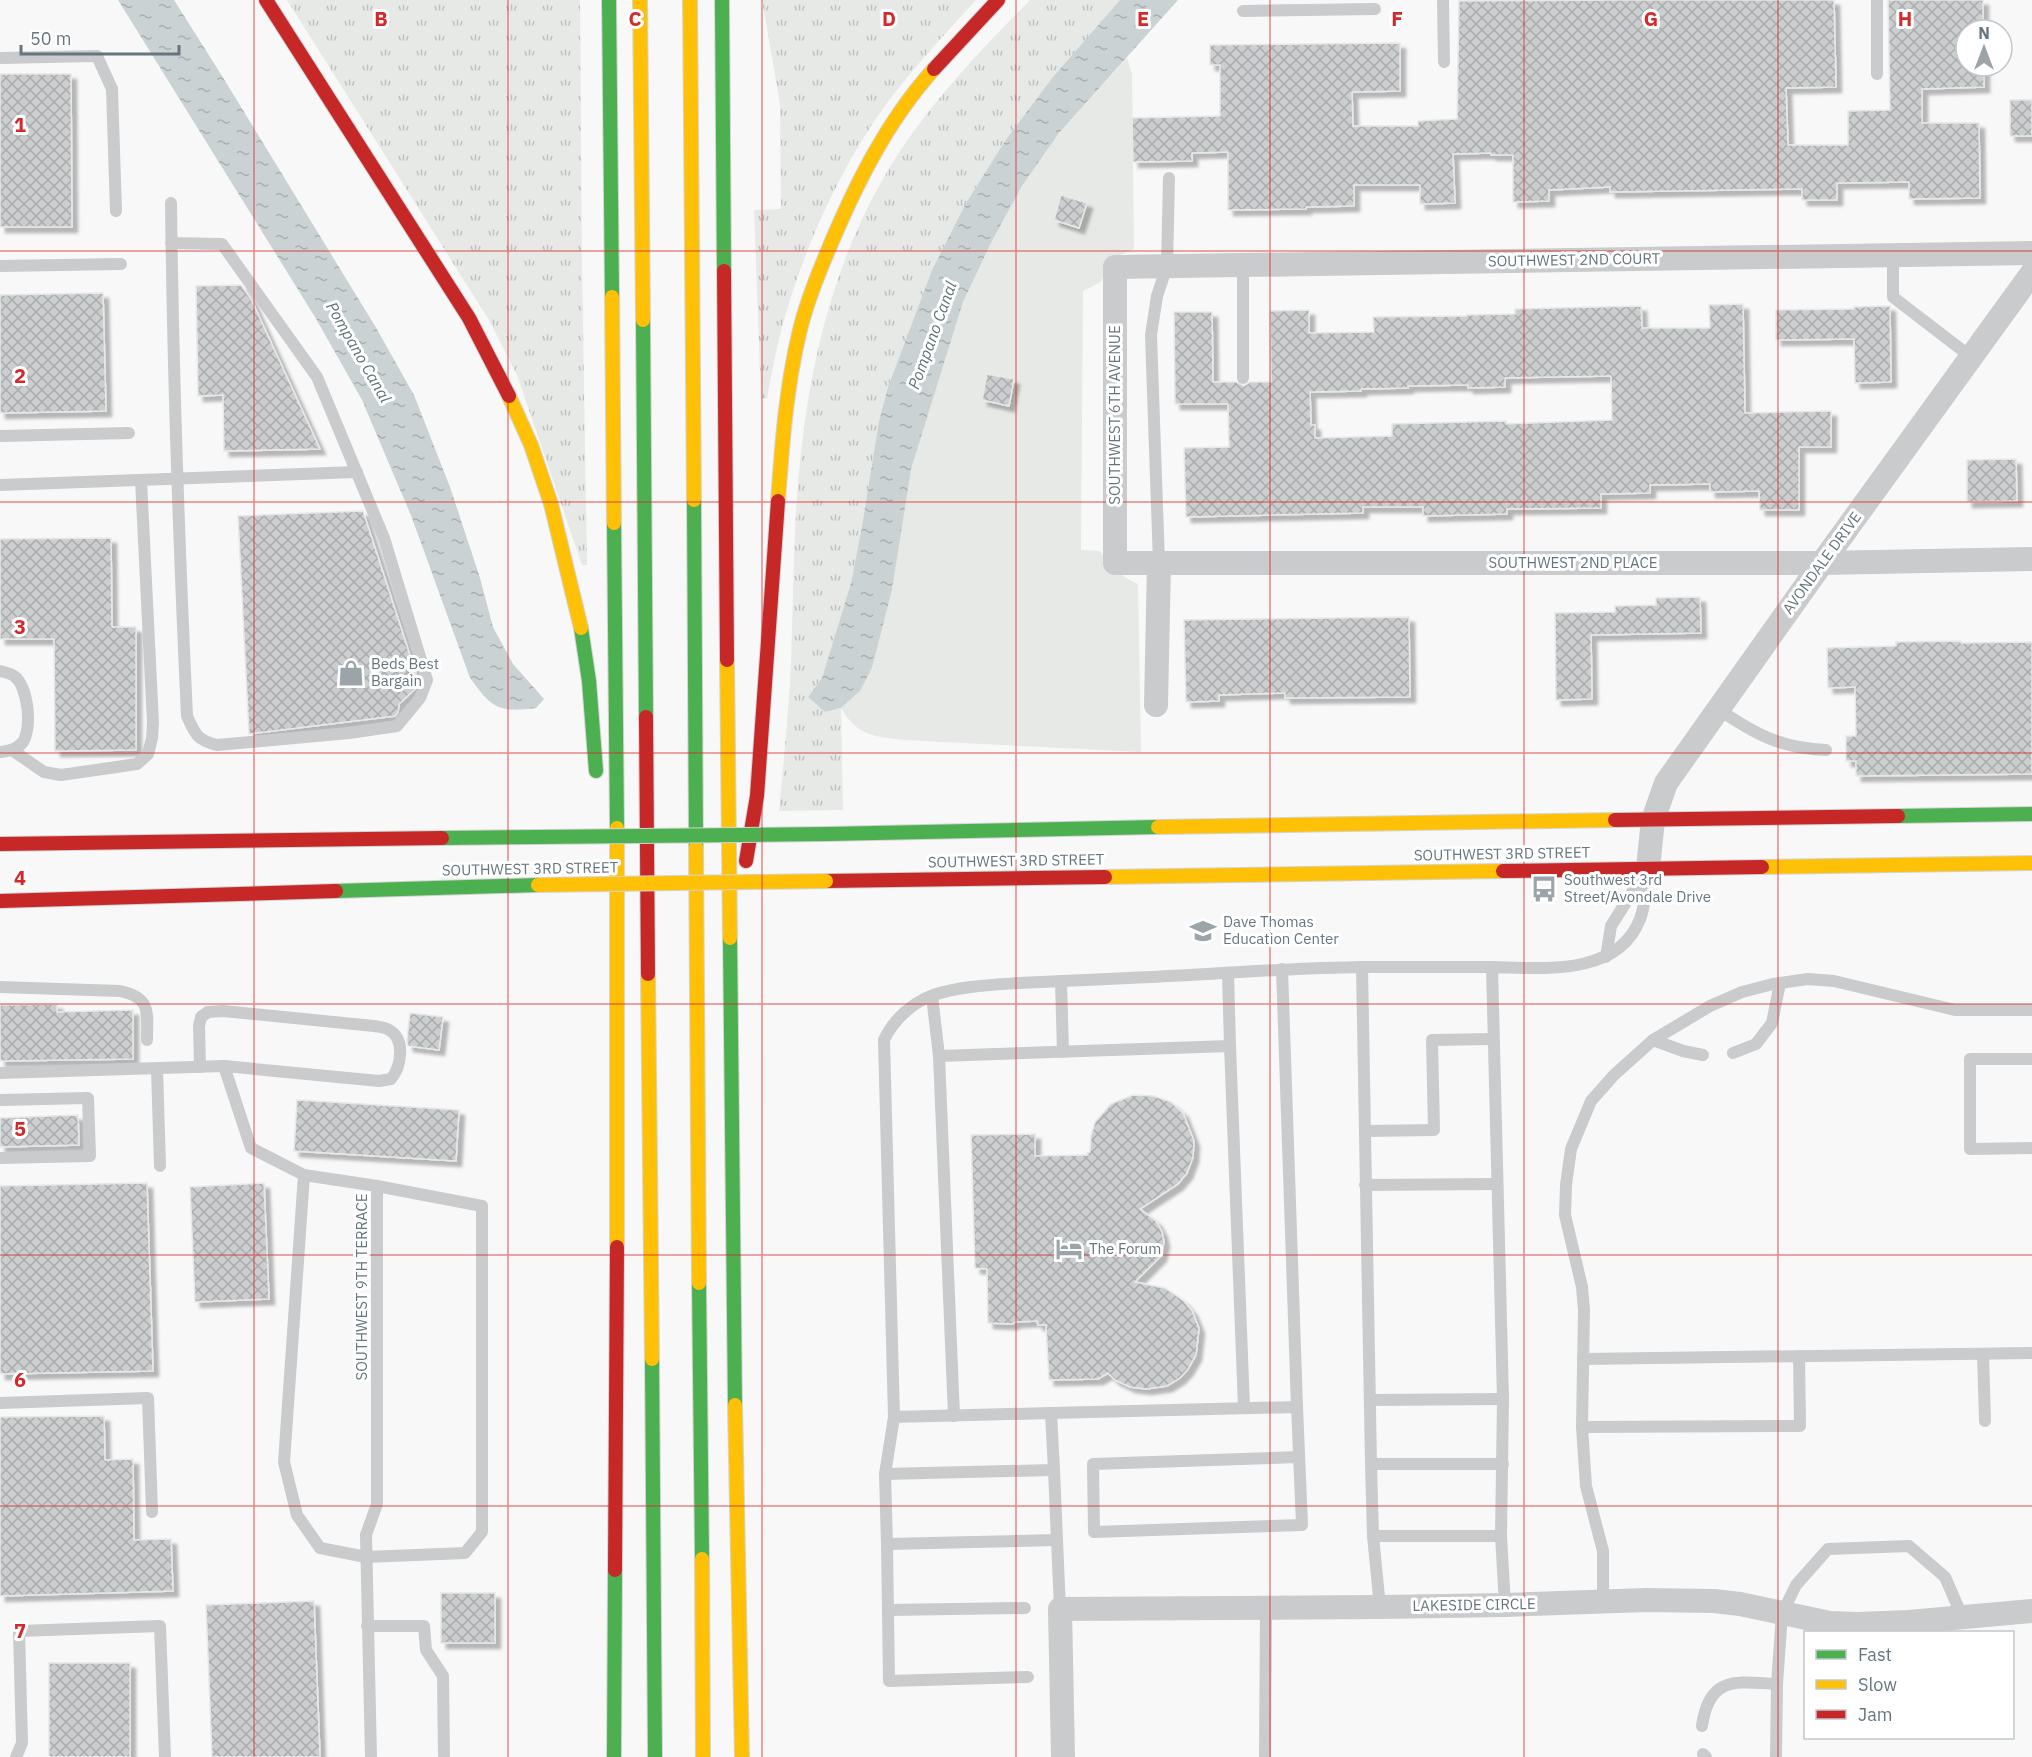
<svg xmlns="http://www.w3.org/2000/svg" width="2032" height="1757" font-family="'IBM Plex Sans',sans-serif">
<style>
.grass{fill:url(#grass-tufts)}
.green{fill:#e7e9e6}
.water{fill:url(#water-ripples)}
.building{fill:url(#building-cross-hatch);stroke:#e8e8e8;stroke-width:1.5;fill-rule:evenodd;filter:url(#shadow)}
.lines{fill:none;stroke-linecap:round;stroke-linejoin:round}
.fast-casing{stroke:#d3d4d5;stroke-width:16}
.slow-casing{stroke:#d3d4d5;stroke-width:16}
.jam-casing{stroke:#d3d4d5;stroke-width:16}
.lane{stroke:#c9cbcc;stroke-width:12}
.street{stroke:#c9cbcc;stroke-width:24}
.fast{stroke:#4caf50;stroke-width:14}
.slow{stroke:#ffc107;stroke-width:14}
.jam{stroke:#c62828;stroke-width:14}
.fast-bridge-casing{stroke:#d3d4d5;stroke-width:16;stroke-linecap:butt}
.slow-bridge-casing{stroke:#d3d4d5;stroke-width:16;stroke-linecap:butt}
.fast-bridge{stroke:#4caf50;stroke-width:14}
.slow-bridge{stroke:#ffc107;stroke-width:14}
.grid{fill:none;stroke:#d62828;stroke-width:1.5;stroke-opacity:0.55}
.labels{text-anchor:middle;stroke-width:6;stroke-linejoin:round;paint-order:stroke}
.street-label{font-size:15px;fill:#67767e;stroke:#fff}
.poi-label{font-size:15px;fill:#67767e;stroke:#fff;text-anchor:start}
.water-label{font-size:16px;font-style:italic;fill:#627378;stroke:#fff}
.grid-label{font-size:20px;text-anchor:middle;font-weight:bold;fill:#d62828;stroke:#fff;stroke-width:6;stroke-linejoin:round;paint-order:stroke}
</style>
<defs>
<pattern id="grass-tufts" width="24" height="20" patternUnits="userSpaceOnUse" patternTransform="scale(1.5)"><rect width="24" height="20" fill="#e7e9e6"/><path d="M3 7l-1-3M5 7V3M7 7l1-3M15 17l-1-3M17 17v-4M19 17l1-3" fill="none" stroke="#bfc1c0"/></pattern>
<pattern id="water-ripples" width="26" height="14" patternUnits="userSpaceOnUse" patternTransform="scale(1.5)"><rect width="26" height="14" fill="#cad2d4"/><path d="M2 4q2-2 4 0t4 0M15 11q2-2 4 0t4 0" fill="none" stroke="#a8afb1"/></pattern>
<pattern id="building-cross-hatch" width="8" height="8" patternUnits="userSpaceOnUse" patternTransform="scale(1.5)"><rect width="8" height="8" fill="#cccecf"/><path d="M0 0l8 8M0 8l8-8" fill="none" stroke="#a9acad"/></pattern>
<filter id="shadow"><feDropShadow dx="5.5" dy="5.5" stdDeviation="1.5" flood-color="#0004"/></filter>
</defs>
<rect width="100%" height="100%" fill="#f8f8f8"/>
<g class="grass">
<polygon points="287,0 580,0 582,266 587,565 582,565 517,375 489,320"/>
<path d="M 762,0 L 976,0 C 944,35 912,69 884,107 C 837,173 800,257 780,335 C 775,355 771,377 767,398 L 761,399 L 754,210 L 781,209 L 780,104 Z"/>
<path d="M 1030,0 L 1120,0 L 1052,78 L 1005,141 L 966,203 L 932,270 L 888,387 L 879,421 L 862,526 L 851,583 L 822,678 L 808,697 L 825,712 L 841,708 L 843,810 L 779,811 C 783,769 787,727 790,685 C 794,605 792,524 802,445 C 812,355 835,265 879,186 C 918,115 974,57 1030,0 Z"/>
</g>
<path class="green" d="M 1127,58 L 1132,74 L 1134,249 C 1114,256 1110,263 1101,282 L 1083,291 L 1081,550 L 1100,551 C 1110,567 1121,576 1138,584 L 1141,752 L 903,740 C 873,736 857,736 841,708 L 860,691 L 872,668 L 892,590 L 910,469 L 963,302 L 992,241 L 1022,186 L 1059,133 Z"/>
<g class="water">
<path d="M 118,0 L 174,0 L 222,76 L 375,326 L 414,395 L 450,487 L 480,578 L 493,627 L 513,664 L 544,699 L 536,708 C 498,713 492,708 470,678 L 412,518 L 362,400 L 315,317 Z"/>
<polygon points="1120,0 1178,0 1059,133 1022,186 992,241 963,302 911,469 892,590 872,668 860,691 841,708 825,712 808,697 822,678 851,583 862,526 879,421 888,387 932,270 966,203 1005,141 1052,78"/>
</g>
<g class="building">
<polygon points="1618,0 1834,0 1836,87 1786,88 1788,145 1848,145 1848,111 1890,110 1888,0 1983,0 1983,30 1966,30 1966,66 1984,66 1984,87 1922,89 1922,123 1979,123 1980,198 1909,199 1909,182 1837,183 1837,200 1802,200 1802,189 1610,192 1610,187 1549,190 1549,201 1513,202 1513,155 1491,155 1491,153 1453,154 1455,203 1420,204 1420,185 1354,185 1354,206 1306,207 1306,209 1228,210 1228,152 1192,153 1192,161 1133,162 1132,118 1220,116 1220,65 1210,65 1210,45 1400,43 1400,91 1352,92 1353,126 1418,126 1418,121 1457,119 1459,1"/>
<polygon points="0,74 71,74 72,227 0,227"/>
<rect x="2010" y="100" width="22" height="36"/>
<polygon points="1061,195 1087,203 1079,228 1054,220"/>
<polygon points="241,285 251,299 320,449 224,451 223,395 198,396 196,286"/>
<polygon points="103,293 106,411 0,413 0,295"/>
<path d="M 1743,304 L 1745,413 L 1831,411 L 1831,447 L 1799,447 L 1799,510 L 1760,510 L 1759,491 L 1710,492 L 1710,484 L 1650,485 L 1650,493 L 1601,494 L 1601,508 L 1507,509 L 1507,514 L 1423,516 L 1423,507 L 1363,507 L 1363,513 L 1186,517 L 1184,448 L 1229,447 L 1228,404 L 1175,404 L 1174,312 L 1212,312 L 1213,382 L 1236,382 L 1244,386 L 1250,382 L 1271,382 L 1270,311 L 1309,310 L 1309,333 L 1374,332 L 1373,317 L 1467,316 L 1467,315 L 1515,314 L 1515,309 L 1641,306 L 1642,328 L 1710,328 L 1709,305 ZM 1611,376 L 1612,420 L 1506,424 L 1506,421 L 1392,424 L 1392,436 L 1315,438 L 1315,425 L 1311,425 L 1310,392 L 1361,391 L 1361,389 L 1408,388 L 1408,386 L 1468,385 L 1468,388 L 1505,387 L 1505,378 Z"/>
<polygon points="1890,306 1891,382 1855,383 1854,339 1776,340 1776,310 1854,309 1854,307"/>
<polygon points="987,374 1014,379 1009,406 982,400"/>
<polygon points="2016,459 2017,501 1967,502 1967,460"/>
<polygon points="363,511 418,680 415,689 399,704 398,712 395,716 249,734 238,516"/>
<polygon points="111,538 112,627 136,627 136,750 55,751 54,639 0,639 0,539"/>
<polygon points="1700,597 1701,633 1591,635 1592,699 1556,700 1555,613 1615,612 1615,606 1656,605 1656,598"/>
<polygon points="1409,617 1410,697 1285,698 1285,693 1219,695 1219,701 1186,702 1184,620"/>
<polygon points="1961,641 1961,643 2032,642 2032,774 1856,776 1856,761 1846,761 1846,736 1856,736 1855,687 1828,688 1827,648 1896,646 1896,642"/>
<polygon points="57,1004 57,1012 133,1010 133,1059 0,1061 0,1005"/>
<polygon points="410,1013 443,1017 439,1050 408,1046 407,1040"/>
<polygon points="1133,1095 1154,1096 1171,1102 1183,1113 1194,1141 1193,1157 1187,1173 1178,1184 1140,1209 1156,1221 1162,1232 1164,1242 1161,1256 1135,1282 1165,1288 1184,1301 1192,1311 1199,1328 1196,1355 1188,1369 1180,1378 1167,1386 1146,1389 1130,1387 1115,1380 1108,1373 1098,1379 1049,1380 1046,1325 1038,1325 1037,1321 1015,1322 1013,1324 988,1323 987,1269 975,1268 971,1135 1035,1134 1035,1156 1088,1155 1087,1153 1090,1152 1091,1136 1095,1122 1111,1104"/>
<polygon points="297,1100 459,1110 456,1161 294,1151"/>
<polygon points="78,1115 79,1145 0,1147 0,1118"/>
<polygon points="147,1183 153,1371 0,1374 0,1186"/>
<polygon points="264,1183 269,1299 195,1302 190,1187"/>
<polygon points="104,1416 105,1460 133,1459 134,1540 171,1539 173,1591 0,1596 0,1417"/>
<rect x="441" y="1593" width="54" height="50"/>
<polygon points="314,1601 320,1757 212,1757 206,1605"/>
<rect x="49" y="1663" width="81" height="94"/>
</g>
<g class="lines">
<g class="fast-casing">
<g id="fast">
<polyline points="609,0 612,297"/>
<polyline points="722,0 724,271"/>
<polyline points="643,320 646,717"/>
<polyline points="694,500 696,847"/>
<polyline points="614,523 617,828"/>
<polyline points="581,628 589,681 596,771"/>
<polyline points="1898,816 2032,814"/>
<polyline points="827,834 1158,827"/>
<polyline points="442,838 537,837"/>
<polyline points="336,891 538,885"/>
<polyline points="730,938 735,1405"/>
<polyline points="699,1283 702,1559"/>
<polyline points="652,1359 655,1757"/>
<polyline points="614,1757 615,1570"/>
</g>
</g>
<g class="slow-casing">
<g id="slow">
<polyline points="640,0 643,320"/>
<polyline points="690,0 694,500"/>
<polyline points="612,297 614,523"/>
<polyline points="509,396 531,445 551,504 581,628"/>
<path d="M 778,501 C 782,445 786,389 799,334 C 805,307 816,279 827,253 C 854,188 886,122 934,69"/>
<polyline points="727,660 730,938"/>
<polyline points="1158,827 1615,820"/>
<polyline points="696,847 699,1283"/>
<polyline points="1762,867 2032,863"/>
<polyline points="1105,877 1503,871"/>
<polyline points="648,974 652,1359"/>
<polyline points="617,1247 617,828"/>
<polyline points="735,1405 742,1757"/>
<polyline points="702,1559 703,1757"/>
</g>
</g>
<g class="jam-casing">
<g id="jam">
<polyline points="266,0 469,318 509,396"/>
<polyline points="934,69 998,0"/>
<polyline points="724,271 727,660"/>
<polyline points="646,717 648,974"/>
<polyline points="1615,820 1898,816"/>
<polyline points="0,844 442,838"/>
<polyline points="746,861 757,796 778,501"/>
<polyline points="1503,871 1762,867"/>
<polyline points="826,881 1105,877"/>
<polyline points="0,901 336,891"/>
<polyline points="615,1570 617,1247"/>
</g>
</g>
<g class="lane">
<polyline points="1443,0 1444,62"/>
<polyline points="1877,0 1877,74"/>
<polyline points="1243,11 1375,9"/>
<polyline points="0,58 97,56 112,89 116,211"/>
<path d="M 171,203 C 173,374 179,545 187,716 C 195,734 197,740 217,745 L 349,733 L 397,726 L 420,698 L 427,680 L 384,538 L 317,377 L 222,244 L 171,243"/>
<polyline points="1893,255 1893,297 1971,357"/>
<polyline points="1243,265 1243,378"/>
<polyline points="0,266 121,264"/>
<polyline points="0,436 129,433"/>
<polyline points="0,485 357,472"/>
<polyline points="1159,563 1151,335 1157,296 1167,266 1169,178"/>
<path d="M 0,671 C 4,672 10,673 14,676 C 28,685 33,730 22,743 C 16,750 8,751 0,752"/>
<path d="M 1718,709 C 1755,734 1780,748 1826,750"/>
<polyline points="12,750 44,772 61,775 137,764 148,754 152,738 153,723 141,480"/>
<polyline points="1606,957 1611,926 1645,872"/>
<polyline points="1282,969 1297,1407"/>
<polyline points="1061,981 1063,1052"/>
<path d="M 0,987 L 120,991 C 152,998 147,1012 147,1040"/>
<polyline points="932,996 939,1056 954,1416"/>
<polyline points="1653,1040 1683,1051 1703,1055"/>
<polyline points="1230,1046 1244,1407"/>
<polyline points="1733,1053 1756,1044 1772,1023 1780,983"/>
<polyline points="939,1056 1230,1046 1228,973"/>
<polyline points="2032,1059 1970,1059 1970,1149 2032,1148"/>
<path d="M 200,1067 L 199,1026 L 201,1017 L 208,1012 L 223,1011 L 374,1026 C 379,1027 385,1027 389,1030 C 406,1039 401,1067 391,1079 L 379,1081 L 224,1066"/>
<polyline points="157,1069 160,1166"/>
<polyline points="0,1073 224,1066 251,1148 304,1175 377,1186 377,1504 366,1535 371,1757"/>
<polyline points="0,1100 88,1098 90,1156 0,1158"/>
<polyline points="1365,1131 1434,1130 1432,1040 1493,1039"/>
<polyline points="304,1175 284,1462 297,1515 320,1548 366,1557 465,1553 482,1532 482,1206 377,1186"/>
<polyline points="1365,1185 1497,1184"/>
<polyline points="1983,1354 1985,1421"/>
<polyline points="1583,1359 2032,1353"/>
<polyline points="1370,1400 1503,1399"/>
<polyline points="0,1403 148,1398 152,1512"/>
<polyline points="1051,1413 1297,1407 1302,1525 1094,1532 1093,1464 1299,1457"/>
<path d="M 894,1417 L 1051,1413 L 1054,1470 L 885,1474 L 894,1417 L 884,1040 C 893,1020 912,1003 933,995 C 961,986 990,985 1019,983 C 1056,981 1092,980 1129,978 C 1207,975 1284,968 1362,967"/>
<polyline points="1582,1427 1800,1426 1799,1356"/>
<polyline points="1371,1464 1503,1464"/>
<polyline points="885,1474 887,1544 1057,1540 1054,1470"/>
<polyline points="1373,1536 1501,1536"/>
<polyline points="1057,1540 1060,1609"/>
<polyline points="887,1544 889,1681 1028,1677"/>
<polyline points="1603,1601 1603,1551 1586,1486 1582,1427 1584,1310 1582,1287 1565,1215 1566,1185 1571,1149 1591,1101 1614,1075 1653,1040 1710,1006 1742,992 1773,984 1808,979 1834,981 1955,1010 2032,1010"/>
<path d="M 1505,1605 L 1501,1536 L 1503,1399 L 1492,967 C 1541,968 1618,977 1640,919 C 1646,904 1646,885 1648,869"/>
<polyline points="1380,1607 1373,1536 1371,1464 1362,967 1492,967"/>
<polyline points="888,1610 1025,1608"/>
<polyline points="367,1626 424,1626 426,1650 443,1676 444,1757"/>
<path d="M 1702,1726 C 1709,1675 1737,1682 1777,1684"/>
<polyline points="1703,1754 1706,1757"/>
<polyline points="16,1757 22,1743 19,1631 160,1626 165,1757"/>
<polyline points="1265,1757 1266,1608"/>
<polyline points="1776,1757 1777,1684 1782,1614 1796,1585 1828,1549 1909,1546 1945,1577 1962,1616"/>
</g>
<g class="street">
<polyline points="2032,253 1115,267 1115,563 1822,563 2032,559"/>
<polyline points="1156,705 1159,563"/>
<polyline points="1648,868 1653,820 1666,783 1822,563 2032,273"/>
<polyline points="1063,1757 1060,1609 1380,1607 1505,1605 1647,1600 1714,1601 1740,1604 1830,1623 1857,1624 1909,1622 2032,1611"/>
</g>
<use href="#fast" class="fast"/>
<use href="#slow" class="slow"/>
<use href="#jam" class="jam"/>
<g class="fast-bridge-casing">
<polyline id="fast-bridge" points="537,837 827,834"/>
</g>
<g class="slow-bridge-casing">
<polyline id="slow-bridge" points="538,885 826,881"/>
</g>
<use href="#fast-bridge" class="fast-bridge"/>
<use href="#slow-bridge" class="slow-bridge"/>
</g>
<path class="grid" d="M 254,0 L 254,1757M 508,0 L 508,1757M 762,0 L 762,1757M 1016,0 L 1016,1757M 1270,0 L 1270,1757M 1524,0 L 1524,1757M 1778,0 L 1778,1757M 0,251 L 2032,251M 0,502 L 2032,502M 0,753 L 2032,753M 0,1004 L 2032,1004M 0,1255 L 2032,1255M 0,1506 L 2032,1506"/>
<defs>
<g id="shop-bare" transform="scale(2.07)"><path d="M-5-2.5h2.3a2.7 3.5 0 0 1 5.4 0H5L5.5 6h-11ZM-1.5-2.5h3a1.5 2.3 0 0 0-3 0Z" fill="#9aa4a9" stroke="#fff" stroke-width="2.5" paint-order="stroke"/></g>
<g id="bus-bare" transform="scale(2.07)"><path d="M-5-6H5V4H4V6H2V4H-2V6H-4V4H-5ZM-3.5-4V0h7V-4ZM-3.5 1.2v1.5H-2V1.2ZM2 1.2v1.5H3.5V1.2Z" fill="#9aa4a9" stroke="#fff" stroke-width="2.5" paint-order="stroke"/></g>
<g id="school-bare" transform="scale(2.07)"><path d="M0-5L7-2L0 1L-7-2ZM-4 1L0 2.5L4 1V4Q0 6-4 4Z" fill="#9aa4a9" stroke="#fff" stroke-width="2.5" paint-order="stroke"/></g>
<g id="hotel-bare" transform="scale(2.07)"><path d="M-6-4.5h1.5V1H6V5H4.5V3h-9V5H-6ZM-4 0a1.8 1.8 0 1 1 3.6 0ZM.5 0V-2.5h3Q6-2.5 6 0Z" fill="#9aa4a9" stroke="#fff" stroke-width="2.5" paint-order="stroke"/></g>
</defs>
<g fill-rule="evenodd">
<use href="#shop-bare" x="351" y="673"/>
<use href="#bus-bare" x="1544" y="889"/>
<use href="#school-bare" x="1203" y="931"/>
<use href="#hotel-bare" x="1069" y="1249"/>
</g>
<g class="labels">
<g class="street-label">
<text transform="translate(1574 260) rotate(-1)" y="5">SOUTHWEST 2ND COURT</text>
<text transform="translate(1115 415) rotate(-90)" y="5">SOUTHWEST 6TH AVENUE</text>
<text x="1573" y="568">SOUTHWEST 2ND PLACE</text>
<text transform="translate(1822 563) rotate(-54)" y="5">AVONDALE DRIVE</text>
<text transform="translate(1502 854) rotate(-1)" y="5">SOUTHWEST 3RD STREET</text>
<text transform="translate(1016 861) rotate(-1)" y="5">SOUTHWEST 3RD STREET</text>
<text transform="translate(530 869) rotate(-1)" y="5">SOUTHWEST 3RD STREET</text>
<text transform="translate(362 1287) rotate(-90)" y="5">SOUTHWEST 9TH TERRACE</text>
<text transform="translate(1474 1605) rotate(-1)" y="5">LAKESIDE CIRCLE</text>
</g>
<g class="poi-label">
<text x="371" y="669">Beds Best<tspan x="371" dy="17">Bargain</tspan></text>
<text x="1564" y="885">Southwest 3rd<tspan x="1564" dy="17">Street/Avondale Drive</tspan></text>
<text x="1223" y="927">Dave Thomas<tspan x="1223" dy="17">Education Center</tspan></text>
<text x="1089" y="1254">The Forum</text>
</g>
<g class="water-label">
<text transform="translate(932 335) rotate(-70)" y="6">Pompano Canal</text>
<text transform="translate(359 352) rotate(60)" y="6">Pompano Canal</text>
</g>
</g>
<g class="grid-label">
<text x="381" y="26">B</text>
<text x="635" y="26">C</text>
<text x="889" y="26">D</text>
<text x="1143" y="26">E</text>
<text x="1397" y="26">F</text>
<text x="1651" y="26">G</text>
<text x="1905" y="26">H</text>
<text x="20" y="132">1</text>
<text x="20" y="383">2</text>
<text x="20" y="634">3</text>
<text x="20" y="885">4</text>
<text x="20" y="1136">5</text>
<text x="20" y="1387">6</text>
<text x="20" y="1638">7</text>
</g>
<rect x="1804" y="1631" width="210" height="108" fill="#ffffff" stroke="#c2c8cb" stroke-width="1.5"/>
<rect x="1816" y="1650" width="30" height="9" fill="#4caf50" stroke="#c2c8cb" stroke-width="1.5"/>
<text x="1858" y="1661" font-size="18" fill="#67767e">Fast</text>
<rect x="1816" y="1680" width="30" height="9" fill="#ffc107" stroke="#c2c8cb" stroke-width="1.5"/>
<text x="1858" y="1691" font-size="18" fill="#67767e">Slow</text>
<rect x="1816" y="1710" width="30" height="9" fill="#c62828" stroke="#c2c8cb" stroke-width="1.5"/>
<text x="1858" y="1721" font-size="18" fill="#67767e">Jam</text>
<g transform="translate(1984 48)"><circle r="28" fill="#ffffff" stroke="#c2c8cb" stroke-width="1.5"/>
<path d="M0-4.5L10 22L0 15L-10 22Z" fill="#9aa4a9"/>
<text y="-9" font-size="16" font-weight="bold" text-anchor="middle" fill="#67767e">N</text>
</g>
<path d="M21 45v9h158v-9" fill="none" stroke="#67767e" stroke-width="3"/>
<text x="30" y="45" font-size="18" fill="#67767e" stroke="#ffffff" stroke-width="4.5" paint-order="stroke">50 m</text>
</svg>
